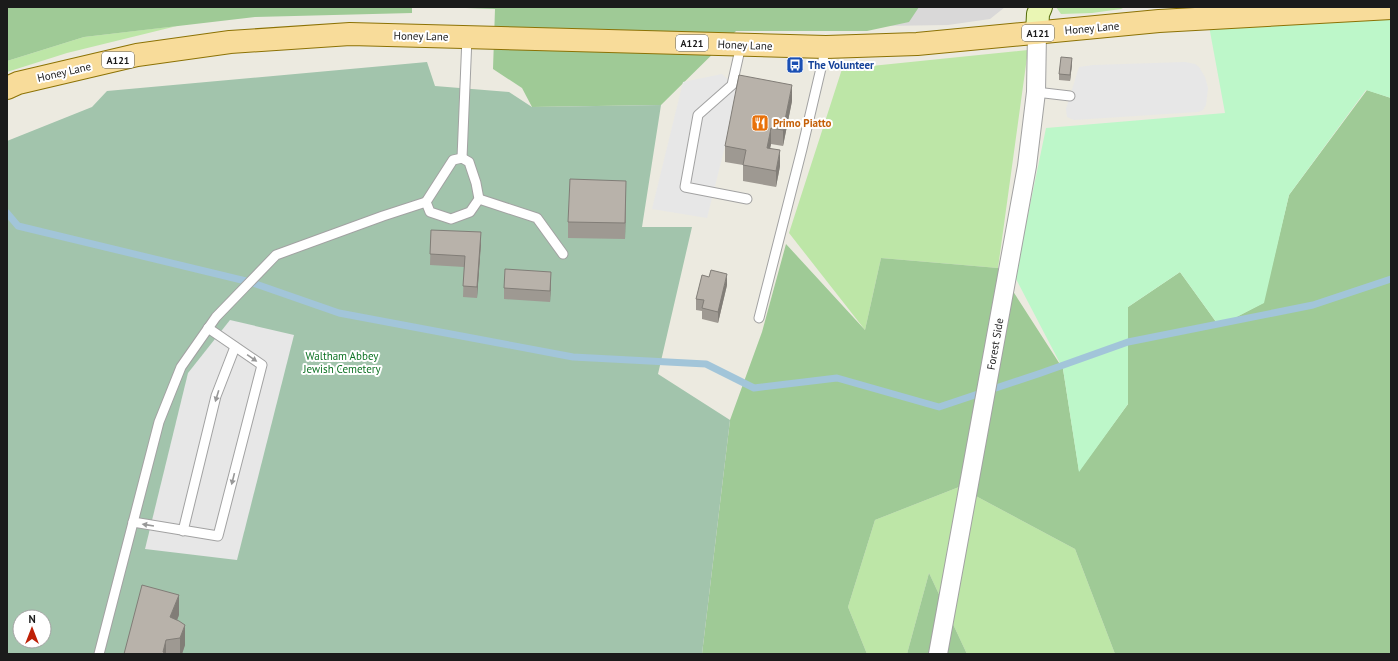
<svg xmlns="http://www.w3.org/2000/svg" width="1398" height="661" font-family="'PT Sans',sans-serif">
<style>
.residential{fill:#d9d8d8}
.grass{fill:#bde6a7}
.forest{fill:#9fca96}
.cemetery{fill:#a2c4ac;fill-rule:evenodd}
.park{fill:#bdf7c9}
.parking{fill:#e7e7e7}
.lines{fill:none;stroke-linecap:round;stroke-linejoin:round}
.stream{stroke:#a2c5d9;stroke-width:7}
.lane-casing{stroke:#a2a2a2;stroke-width:11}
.street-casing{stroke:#a2a2a2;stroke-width:20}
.secondary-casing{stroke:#536b08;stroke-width:24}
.primary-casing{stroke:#8c7205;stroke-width:24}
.lane{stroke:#fff;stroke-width:9}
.street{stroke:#fff;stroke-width:18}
.secondary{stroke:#eaf6b4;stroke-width:22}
.primary{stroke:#f8dc9a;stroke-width:22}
.wall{fill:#9e9992}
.shaded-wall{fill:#817d77}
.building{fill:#b8b2aa;stroke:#817d77}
.oneway{fill:#989898}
.labels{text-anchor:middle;stroke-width:4;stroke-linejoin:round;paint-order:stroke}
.shield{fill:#fff;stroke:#5f5f5f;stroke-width:1}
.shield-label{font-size:10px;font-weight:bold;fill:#1b1b1b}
.street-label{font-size:11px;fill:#1b1b1b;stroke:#fff}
.transit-label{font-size:11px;font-weight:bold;fill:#164399;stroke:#fff;text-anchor:start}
.food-label{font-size:11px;font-weight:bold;fill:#c56008;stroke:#fff;text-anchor:start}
.park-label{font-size:11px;fill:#0f7325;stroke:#fff}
</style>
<rect width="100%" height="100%" fill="#eceae0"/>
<polygon class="residential" points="884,7 1005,7 990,19 948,25 882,26"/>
<g class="grass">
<polygon points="1056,7 1125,7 1121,9 1092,13 1061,14"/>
<polygon points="177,26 67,53 7,72 7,61 84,37"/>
<polygon points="1028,50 998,268 881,258 865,330 789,233 842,69"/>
<polygon points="959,487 1075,549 1115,654 967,654 929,573 907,654 867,654 848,607 875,520"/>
</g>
<g class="forest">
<polygon points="7,7 412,7 412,13 255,17 84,37 7,61"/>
<polygon points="437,7 919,7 909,22 867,31 736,31 661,105 532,107 522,88 493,69 495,9"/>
<polygon points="1367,90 1391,98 1391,654 1115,654 1075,549 959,487 875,520 848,607 867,654 702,654 730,420 762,332 786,244 865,330 881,258 998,268 1063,369 1079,471 1128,404 1128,307 1180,272 1219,326 1263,303 1289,195"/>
<polygon points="929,573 967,654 907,654"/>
</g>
<path class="cemetery" d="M 427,62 L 435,86 L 509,92 L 532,107 L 661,105 L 642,227 L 692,227 L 658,374 L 730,420 L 702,654 L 7,654 L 7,141 L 92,107 L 107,91 ZM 20,617 L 44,617 L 44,641 L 20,641 Z"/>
<polygon class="park" points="1391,19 1391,98 1366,90 1289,195 1264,303 1219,326 1180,272 1128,307 1128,404 1079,472 1063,369 1015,277 1046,128 1225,113 1209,26"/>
<g class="parking">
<polygon points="1185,62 1195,64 1199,67 1205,77 1208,88 1206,105 1203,110 1198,112 1074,120 1067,117 1066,109 1079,67 1093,65"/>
<polygon points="722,74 739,90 707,218 652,209 683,82"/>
<polygon points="230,320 294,335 237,560 145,549 188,373"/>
</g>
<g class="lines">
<polyline class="stream" points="7,213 18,226 250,282 339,313 573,357 706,364 754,388 837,378 939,407 1041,373 1128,342 1313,305 1391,279"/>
<g class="lane-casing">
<g id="lane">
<polyline points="741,45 732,85 698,115 685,187 747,199"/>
<polyline points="1036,92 1070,96"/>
<polygon points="462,158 469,162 476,183 479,199 470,212 451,219 430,212 426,202 453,160"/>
<polyline points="462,158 467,37"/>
<polyline points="479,199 537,218 563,254"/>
<polyline points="759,318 802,149 826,47"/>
<polyline points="133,522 218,536 262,365 208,328"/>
<polyline points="183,531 216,396 235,347"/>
<polyline points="99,654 159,422 181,367 216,317 276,255 383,216 426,202"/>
</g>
</g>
<g class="street-casing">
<polyline id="street" points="938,654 1027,166 1036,92 1037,33"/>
</g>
<g class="secondary-casing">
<polyline id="secondary" points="1037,33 1038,14 1041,7"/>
</g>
<g class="primary-casing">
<polyline id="primary" points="7,88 18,83 137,55 230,42 350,34 826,47 917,44 1159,21 1391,8"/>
</g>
<use href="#lane" class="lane"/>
<use href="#street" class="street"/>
<use href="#secondary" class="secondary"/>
<use href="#primary" class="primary"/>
</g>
<g class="wall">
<polygon points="1072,64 1070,81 1059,80 1059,74"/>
<polygon points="792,101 783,146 771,144 770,148 780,166 776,187 743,181 743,165 725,162 725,146"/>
<polygon points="626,196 625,239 568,238 568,222"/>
<polygon points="431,230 481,243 477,298 463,297 464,267 430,265"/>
<polygon points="551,283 550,302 504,299 504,288"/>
<polygon points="727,285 718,323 702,319 702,311 696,310 696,299"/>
<polygon points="179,615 177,620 185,645 182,654 124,654"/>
</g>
<g class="shaded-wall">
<polygon points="1072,58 1072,64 1070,81 1070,75"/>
<polygon points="792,85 792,101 783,146 783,130"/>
<polygon points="771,128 771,144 767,164 767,148"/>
<polygon points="780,150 780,166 776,187 776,171"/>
<polygon points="626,181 626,196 625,239 625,223"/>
<polygon points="481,232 481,243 477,298 477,287"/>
<polygon points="551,272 551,283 550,302 550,291"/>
<polygon points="727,274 727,285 718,323 718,312"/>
<polygon points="179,595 179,615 170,638 170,617"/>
<polygon points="185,625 185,645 182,654 180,654 180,638"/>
<polygon points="166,640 166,654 163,652"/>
</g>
<g class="building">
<polygon points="1061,57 1072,58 1070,75 1059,74"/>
<polygon points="739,75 792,85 783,130 771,128 767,148 780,150 776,171 743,165 746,150 725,146"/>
<polygon points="570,179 626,181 625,223 568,222"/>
<polygon points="431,230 481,232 477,287 463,286 465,256 430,254"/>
<polygon points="505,269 551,272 550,291 504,288"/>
<polygon points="711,270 727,274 718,312 702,308 704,300 696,299 702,275 709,277"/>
<polygon points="142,585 179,595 170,617 179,621 185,625 180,638 166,640 163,652 166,654 124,654"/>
</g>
<defs><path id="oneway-solid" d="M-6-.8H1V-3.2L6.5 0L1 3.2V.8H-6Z"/></defs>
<g class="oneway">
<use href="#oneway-solid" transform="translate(252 358) rotate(35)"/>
<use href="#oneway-solid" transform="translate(217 396) rotate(107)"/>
<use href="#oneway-solid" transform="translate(233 479) rotate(104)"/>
<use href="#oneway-solid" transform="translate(148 525) rotate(-171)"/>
</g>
<defs>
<g id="bus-square" transform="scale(0.9)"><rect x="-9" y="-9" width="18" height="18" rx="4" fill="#1a4fb4" stroke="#fff"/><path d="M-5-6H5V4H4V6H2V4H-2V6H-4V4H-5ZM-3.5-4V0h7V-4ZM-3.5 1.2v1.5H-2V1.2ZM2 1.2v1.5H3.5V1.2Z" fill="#fff"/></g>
<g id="restaurant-square" transform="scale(0.9)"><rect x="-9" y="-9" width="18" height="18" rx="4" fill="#e8710a" stroke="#fff"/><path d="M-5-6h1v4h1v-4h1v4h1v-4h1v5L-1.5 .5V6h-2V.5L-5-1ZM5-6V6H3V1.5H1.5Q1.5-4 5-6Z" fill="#fff"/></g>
</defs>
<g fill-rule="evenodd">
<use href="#bus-square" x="795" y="65"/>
<use href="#restaurant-square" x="760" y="123"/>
</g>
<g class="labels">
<g class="shield">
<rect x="1022" y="25" width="32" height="16" rx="3"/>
<rect x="676" y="35" width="32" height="16" rx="3"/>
<rect x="102" y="52" width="32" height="16" rx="3"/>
</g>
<g class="shield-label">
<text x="1038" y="37">A121</text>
<text x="692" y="47">A121</text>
<text x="118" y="64">A121</text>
</g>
<g class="street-label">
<text transform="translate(1092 28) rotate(-5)" y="4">Honey Lane</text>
<text transform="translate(421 36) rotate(1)" y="4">Honey Lane</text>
<text transform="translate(745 45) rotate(2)" y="4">Honey Lane</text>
<text transform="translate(64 72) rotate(-13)" y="4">Honey Lane</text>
<text transform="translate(995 344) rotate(-80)" y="4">Forest Side</text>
</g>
<g class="transit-label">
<text x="808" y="69">The Volunteer</text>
</g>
<g class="food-label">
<text x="773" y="127">Primo Piatto</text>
</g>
<g class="park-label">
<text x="342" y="360">Waltham Abbey<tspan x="342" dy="13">Jewish Cemetery</tspan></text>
</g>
</g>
<rect width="1398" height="661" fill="none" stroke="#1b1b1b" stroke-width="16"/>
<g transform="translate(32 629)"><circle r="19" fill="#ffffff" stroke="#a4a4a4"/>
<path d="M0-3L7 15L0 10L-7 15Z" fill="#be2007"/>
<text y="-6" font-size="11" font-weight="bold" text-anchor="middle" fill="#1b1b1b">N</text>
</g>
</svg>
